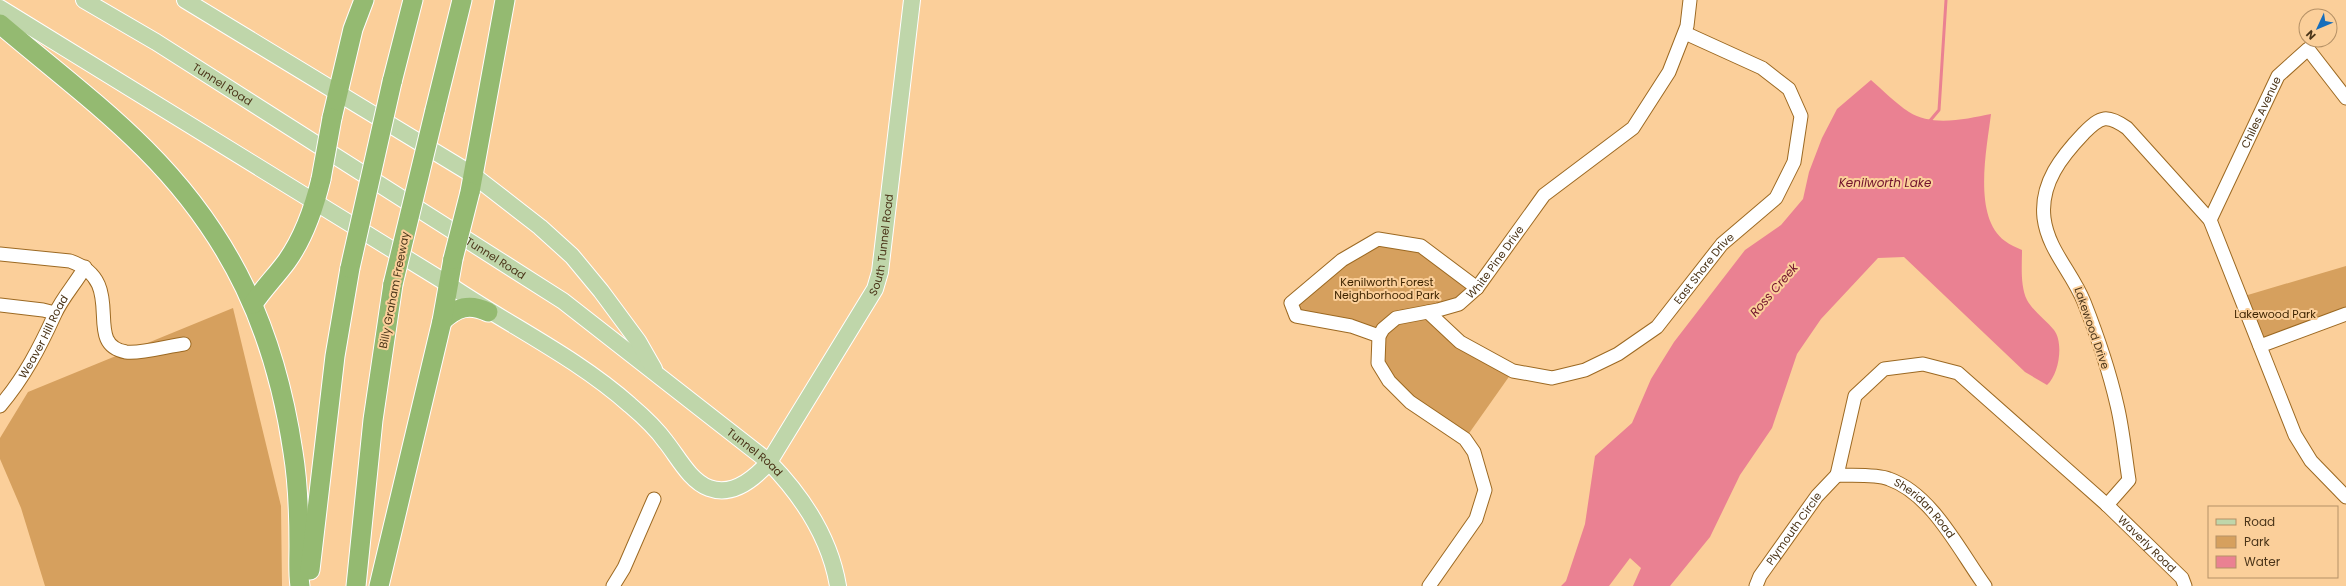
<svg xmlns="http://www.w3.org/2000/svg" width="2346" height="586" font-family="Poppins,sans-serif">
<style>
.green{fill:#d6a05e}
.water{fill:#ea8192}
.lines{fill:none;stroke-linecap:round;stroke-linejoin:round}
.stream{stroke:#ea8192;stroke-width:3}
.minor-casing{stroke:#9c6922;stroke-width:15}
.major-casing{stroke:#fff;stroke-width:18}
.highway-casing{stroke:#fff;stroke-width:21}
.minor{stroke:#fff;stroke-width:13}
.major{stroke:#bfd6aa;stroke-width:16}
.highway{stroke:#94ba71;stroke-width:19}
.highway-bridge-casing{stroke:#fff;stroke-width:21;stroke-linecap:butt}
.highway-bridge{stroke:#94ba71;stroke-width:19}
.labels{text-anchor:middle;stroke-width:4;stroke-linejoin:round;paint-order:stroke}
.street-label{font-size:11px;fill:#4b3519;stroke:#fbcf9a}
.park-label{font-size:11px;fill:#3e2400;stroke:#fbcf9a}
.water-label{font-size:12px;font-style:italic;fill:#70122c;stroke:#fbcf9a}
</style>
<rect width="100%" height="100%" fill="#fbcf9a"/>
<g class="green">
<polygon points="1378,239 1421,246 1477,288 1428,313 1513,371 1465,439 1389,381 1379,336 1296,316 1291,303"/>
<polygon points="2346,266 2346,314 2260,346 2241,297"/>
<polygon points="233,308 281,506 282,586 45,586 21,508 0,459 0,438 28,392"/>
</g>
<path class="water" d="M 1871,80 C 1883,90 1895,103 1909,112 C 1932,127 1966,119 1991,114 C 1987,148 1972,217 2005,241 C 2010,245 2016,247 2022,250 C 2022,265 2020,286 2027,300 C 2033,311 2046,320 2054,330 C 2064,343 2059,374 2047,385 L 2025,372 L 1904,257 L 1878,258 L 1821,319 L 1797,354 L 1772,428 L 1740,475 L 1710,537 L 1670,586 L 1633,586 L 1641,568 L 1630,558 L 1609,586 L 1561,586 L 1566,581 L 1585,524 L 1595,456 L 1632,423 L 1651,379 L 1674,342 L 1745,250 L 1781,225 L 1803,199 L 1809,172 L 1822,138 L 1837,109 Z"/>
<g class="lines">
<polyline class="stream" points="1928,123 1939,110 1946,0"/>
<g class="minor-casing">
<g id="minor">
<path id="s1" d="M 2210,220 L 2278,76 L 2308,49 L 2346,98"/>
<path d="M 0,254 L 70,261 C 130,282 80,344 126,352 C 141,354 168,346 184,344"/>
<polyline points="0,305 43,310 55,313"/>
<path id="s2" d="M 1428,312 L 1460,342 L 1513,371 L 1552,378 L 1585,370 L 1618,354 L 1657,327 L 1722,244 L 1776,198 L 1794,162 L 1801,116 L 1789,89 L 1762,68 L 1685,33"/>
<polyline points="1379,336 1351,326 1296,316 1291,303 1342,260 1378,239 1421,246 1477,288"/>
<polyline points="2260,346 2346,314"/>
<path id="s3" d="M 0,406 C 24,378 40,347 55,314 C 62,298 76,283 85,267"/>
<path id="s4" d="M 1837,475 L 1855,396 L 1884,369 L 1923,364 L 1958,373 L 2107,505 L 2182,578 L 2185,586"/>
<path id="s5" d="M 1837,475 C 1851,476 1876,474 1889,479 C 1932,494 1959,550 1985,586"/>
<path d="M 2107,505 L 2129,480 C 2125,455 2123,430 2117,405 C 2109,370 2097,335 2084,302 C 2072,272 2048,250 2044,218 C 2040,183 2062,156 2084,133 C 2101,116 2107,114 2127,128 L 2210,220 L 2295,435 L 2311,461 L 2346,497"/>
<polyline points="613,586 624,568 654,499"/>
<path id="s6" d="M 1429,586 L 1476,519 L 1485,490 L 1474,452 L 1465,439 L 1410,402 L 1389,381 L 1378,363 L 1379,336 L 1383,329 L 1396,318 L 1438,310 L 1459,304 L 1477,288 L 1544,195 L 1633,128 L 1669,72 L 1687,26 L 1690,0"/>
<path id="s7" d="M 1756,586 L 1760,576 L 1817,496 L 1837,475"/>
</g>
</g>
<g class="major-casing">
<g id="major">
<path id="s8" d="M 84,0 L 156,42 L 563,301 L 769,462 C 802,496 830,538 838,586"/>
<polyline points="185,0 473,175 540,227 572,256 601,291 638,341 654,369"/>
<path id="s9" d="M 0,8 L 448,284 C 508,325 576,357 630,405 C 643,416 656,428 666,442 C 678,457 690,481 709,488 C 733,497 754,479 769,462 L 875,289 L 880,272 L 912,0"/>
</g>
</g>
<g class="highway-casing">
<g id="highway">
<path d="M 0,24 C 48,65 100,104 145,149 C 232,236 275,331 293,452 C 298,482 299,515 299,546 C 299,559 298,573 300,586"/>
<polyline points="392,82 413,0"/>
<polyline points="435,110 462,0"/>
<polyline points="332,118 353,29 364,0"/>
<polyline points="470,192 505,0"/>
<path d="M 253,304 C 263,289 276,276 287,261 C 304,237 314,208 321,179"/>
<path d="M 442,321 C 457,307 469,303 488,312"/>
<polyline points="310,570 335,356 350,268"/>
<polyline points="356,586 373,420 393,284"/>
<polyline points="379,586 442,321 453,259"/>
</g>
</g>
<use href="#minor" class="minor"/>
<use href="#major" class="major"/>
<use href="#highway" class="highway"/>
<g class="highway-bridge-casing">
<g id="highway-bridge">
<polyline points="321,179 332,118"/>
<polyline points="453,259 470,192"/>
<polyline points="350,268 392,82"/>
<polyline points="393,284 435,110"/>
</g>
</g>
<use href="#highway-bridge" class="highway-bridge"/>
</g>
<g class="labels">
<g class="street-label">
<text dy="4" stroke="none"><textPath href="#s8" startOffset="162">Tunnel Road</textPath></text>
<text dy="4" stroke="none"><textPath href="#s1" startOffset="119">Chiles Avenue</textPath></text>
<text dy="4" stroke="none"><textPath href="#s9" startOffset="1178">South Tunnel Road</textPath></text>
<text dy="4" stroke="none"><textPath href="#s8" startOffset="486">Tunnel Road</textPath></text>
<text dy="4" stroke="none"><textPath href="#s6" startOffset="457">White Pine Drive</textPath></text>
<text dy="4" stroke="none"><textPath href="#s2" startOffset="337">East Shore Drive</textPath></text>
<text transform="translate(394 290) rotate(-79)" y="4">Billy Graham Freeway</text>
<text transform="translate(2092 328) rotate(71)" y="4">Lakewood Drive</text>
<text dy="4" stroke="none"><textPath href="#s3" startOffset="82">Weaver Hill Road</textPath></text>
<text dy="4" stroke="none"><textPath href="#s8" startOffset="810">Tunnel Road</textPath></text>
<text dy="4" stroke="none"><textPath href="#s5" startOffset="99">Sheridan Road</textPath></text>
<text dy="4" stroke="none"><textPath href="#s7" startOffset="69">Plymouth Circle</textPath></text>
<text dy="4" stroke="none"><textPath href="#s4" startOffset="451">Waverly Road</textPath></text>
</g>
<g class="park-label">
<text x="1387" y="286">Kenilworth Forest<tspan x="1387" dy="13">Neighborhood Park</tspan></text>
<text x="2275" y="318">Lakewood Park</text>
</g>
<g class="water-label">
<text x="1885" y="187">Kenilworth Lake</text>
<text transform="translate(1774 290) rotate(-49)" y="4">Ross Creek</text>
</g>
</g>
<rect x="2208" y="506" width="130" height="72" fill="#fbcf9a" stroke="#b59166"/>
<rect x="2216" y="519" width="20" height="6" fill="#bfd6aa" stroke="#b59166"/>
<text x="2244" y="526" font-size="12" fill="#4b3519">Road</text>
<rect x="2216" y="536" width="20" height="12" fill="#d6a05e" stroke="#b59166"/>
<text x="2244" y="546" font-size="12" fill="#4b3519">Park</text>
<rect x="2216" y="556" width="20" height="12" fill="#ea8192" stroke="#b59166"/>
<text x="2244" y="566" font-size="12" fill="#4b3519">Water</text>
<g transform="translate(2318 28) rotate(226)"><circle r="19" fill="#fbcf9a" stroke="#b59166"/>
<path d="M0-3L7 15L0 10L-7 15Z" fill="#166ebc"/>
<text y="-6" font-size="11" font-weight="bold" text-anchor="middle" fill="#4b3519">N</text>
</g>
</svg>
